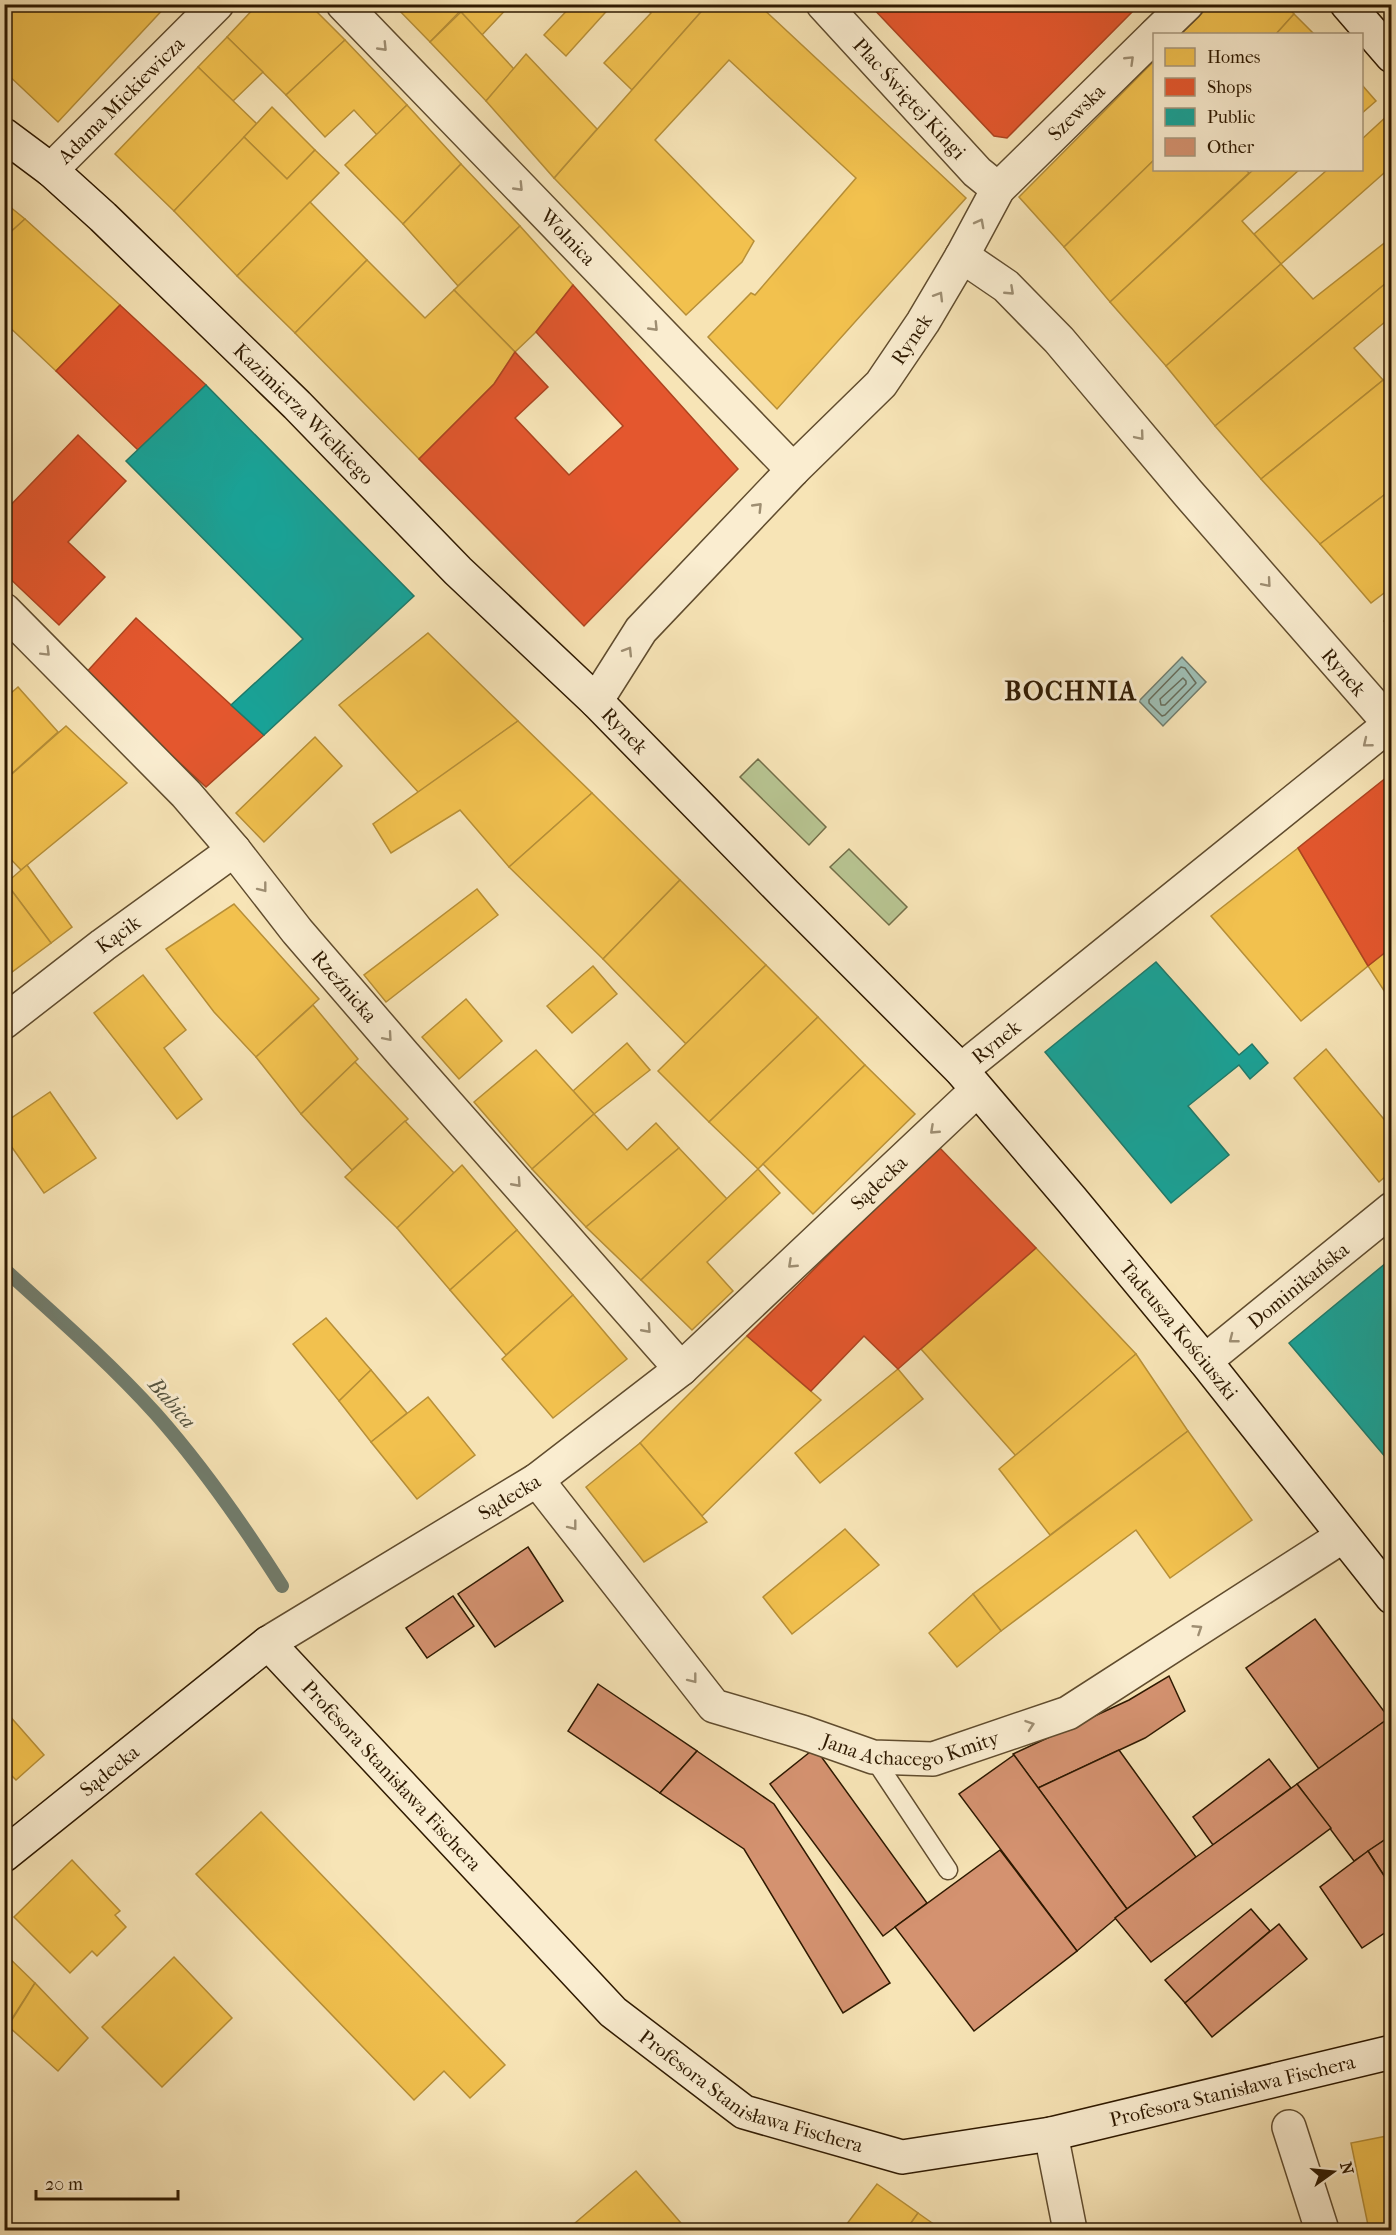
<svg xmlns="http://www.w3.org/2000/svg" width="1396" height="2235" font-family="'IM FELL French Canon',serif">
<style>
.green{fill:#b8c592;stroke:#736f49;stroke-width:1.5}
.water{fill:#9ebeb4;stroke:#717c6c;stroke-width:1.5}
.homes{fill:#f2c14e;stroke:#b78f37;stroke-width:1.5}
.shops{fill:#e4572e;stroke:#ad4420;stroke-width:1.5}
.public{fill:#17a398;stroke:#1e7a6a;stroke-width:1.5}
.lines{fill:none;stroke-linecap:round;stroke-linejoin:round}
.shore{stroke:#666c5a;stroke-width:1.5}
.stream{stroke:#717c6c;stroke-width:14}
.building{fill:#d49270;stroke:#2e1900;stroke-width:1.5}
.lane-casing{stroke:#604c2e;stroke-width:21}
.street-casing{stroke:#604c2e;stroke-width:36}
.secondary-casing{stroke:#2e1900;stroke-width:36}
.lane{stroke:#faedd0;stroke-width:18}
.street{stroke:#faedd0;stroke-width:33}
.secondary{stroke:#faedd0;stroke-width:33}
.oneway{stroke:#9e8e72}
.labels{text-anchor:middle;stroke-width:6;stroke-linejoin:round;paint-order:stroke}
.street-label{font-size:20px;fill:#2e1900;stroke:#faedd0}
.water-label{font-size:21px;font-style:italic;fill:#55533f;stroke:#faedd0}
.district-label{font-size:26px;font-weight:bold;letter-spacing:1.5px;fill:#2e1900;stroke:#faedd0}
</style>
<rect width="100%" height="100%" fill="#f7e4b6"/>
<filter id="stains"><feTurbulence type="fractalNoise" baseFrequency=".00333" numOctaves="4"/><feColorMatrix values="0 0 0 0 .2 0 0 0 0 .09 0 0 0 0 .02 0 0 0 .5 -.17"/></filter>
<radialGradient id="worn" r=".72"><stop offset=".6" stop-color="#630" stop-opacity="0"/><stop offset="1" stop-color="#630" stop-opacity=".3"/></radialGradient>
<g class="green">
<polygon points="758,759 826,827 809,845 740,777"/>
<polygon points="849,849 907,907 889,925 830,867"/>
</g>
<polygon class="water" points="1182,657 1206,682 1163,726 1139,701"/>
<g class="homes">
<polygon points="4,4 168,4 58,122 4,71"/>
<polygon points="258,4 309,4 345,40 286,95 227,37"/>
<polygon points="393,4 467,4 430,42"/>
<polygon points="467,4 511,4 482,35 461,12"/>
<polygon points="573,4 613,4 566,56 544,35"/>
<polygon points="643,4 708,4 632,90 604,63 651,13"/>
<polygon points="708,4 758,4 966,198 777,409 708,337 751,293 755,295 856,178 729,60 655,140 754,241 742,262 686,315 554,178"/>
<polygon points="1211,4 1285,4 1294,14 1276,34 1181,34"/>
<polygon points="461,12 514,69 486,101 430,42"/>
<polygon points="1294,14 1314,34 1276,34"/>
<polygon points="227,37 263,72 233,101 198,67"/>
<polygon points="345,40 407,105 377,135 354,110 325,137 286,95"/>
<polygon points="526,54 597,129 554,178 486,101"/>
<polygon points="1154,61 1154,160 1064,247 1019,197"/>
<polygon points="198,67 257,124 174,211 115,154"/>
<polygon points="1362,85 1376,101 1362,113"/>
<polygon points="407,105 461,164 403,224 345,165"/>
<polygon points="272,107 315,150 287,179 244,137"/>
<polygon points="1388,115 1392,119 1392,166 1281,264 1254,234 1327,170 1362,170 1362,139"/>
<polygon points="244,137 287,179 315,150 339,173 237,276 174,211"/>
<polygon points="1154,160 1154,170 1246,170 1249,173 1110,302 1064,247"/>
<polygon points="461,164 520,226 458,286 403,224"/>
<polygon points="1253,170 1299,170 1242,221 1281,264 1166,366 1110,302"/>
<polygon points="4,202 25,219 4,238"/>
<polygon points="310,202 367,260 295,333 237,276"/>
<polygon points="25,219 120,305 56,371 4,322 4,238"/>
<polygon points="520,226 573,285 536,332 515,352 454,290"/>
<polygon points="1392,237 1392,278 1215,426 1166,366 1281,264 1313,299"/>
<polygon points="367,260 425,318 454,290 515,352 494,384 419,459 295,333"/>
<polygon points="1392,278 1392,316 1354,348 1383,380 1261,479 1215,426"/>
<polygon points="1392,335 1392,347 1386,340"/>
<polygon points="1392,373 1392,489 1320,544 1261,479"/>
<polygon points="1392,489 1392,587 1371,603 1320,544"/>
<polygon points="1392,614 1392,631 1384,621"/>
<polygon points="428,633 518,721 419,793 339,705"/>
<polygon points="18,687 58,732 8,777 4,773 4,699"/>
<polygon points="518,721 592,793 509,867 460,810 391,853 373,824"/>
<polygon points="66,726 127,783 21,870 4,852 4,781"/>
<polygon points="315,737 342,766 264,842 236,813"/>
<polygon points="592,793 680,880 603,959 509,867"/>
<polygon points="1298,848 1368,966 1301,1021 1211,916"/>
<polygon points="27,865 72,927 51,943 6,883"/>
<polygon points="680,880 766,965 686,1044 603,959"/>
<polygon points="6,883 51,943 4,978 4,884"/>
<polygon points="477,889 498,915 386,1002 364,975"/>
<polygon points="234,904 319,999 256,1057 214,1012 166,949"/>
<polygon points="1392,947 1392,1003 1368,966"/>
<polygon points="766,965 818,1017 709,1122 658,1071"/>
<polygon points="593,966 617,994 572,1033 547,1006"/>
<polygon points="143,975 186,1030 164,1048 202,1099 177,1119 94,1013"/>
<polygon points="466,999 502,1041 459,1079 422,1037"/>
<polygon points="313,1005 358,1059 301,1114 256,1057"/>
<polygon points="818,1017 865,1065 758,1169 709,1122"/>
<polygon points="627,1043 650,1070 594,1114 573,1091"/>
<polygon points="1326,1049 1392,1129 1392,1171 1379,1182 1294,1078"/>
<polygon points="536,1050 594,1114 532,1169 474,1102"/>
<polygon points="355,1062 408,1119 352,1170 301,1114"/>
<polygon points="865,1065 915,1114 813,1214 763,1164"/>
<polygon points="50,1092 96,1158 44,1193 4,1136 4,1123"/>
<polygon points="594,1114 627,1150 656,1123 679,1148 586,1227 532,1169"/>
<polygon points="405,1121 454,1173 397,1228 345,1177"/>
<polygon points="679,1148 727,1199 641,1280 586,1227"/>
<polygon points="462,1165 517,1230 450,1290 397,1228"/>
<polygon points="758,1169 780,1193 707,1262 733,1291 692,1330 641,1280"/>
<polygon points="517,1230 573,1295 506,1355 450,1290"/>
<polygon points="1036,1248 1136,1354 1016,1456 921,1349"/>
<polygon points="573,1295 627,1359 553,1418 502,1359"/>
<polygon points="326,1318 371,1370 339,1401 293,1344"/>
<polygon points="747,1336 821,1400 702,1516 640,1443"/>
<polygon points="1136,1354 1188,1431 1050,1535 999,1469"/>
<polygon points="898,1369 923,1399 820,1483 795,1453"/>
<polygon points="371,1370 407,1413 371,1442 339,1401"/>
<polygon points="428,1397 475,1455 417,1499 371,1442"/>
<polygon points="1188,1431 1252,1520 1170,1578 1136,1530 1001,1631 973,1594"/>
<polygon points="640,1443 707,1522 644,1562 586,1487"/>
<polygon points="845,1529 879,1565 792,1634 763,1597"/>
<polygon points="973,1594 1001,1631 957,1667 929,1633"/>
<polygon points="8,1714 44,1755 16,1780 4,1768 4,1717"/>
<polygon points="261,1812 505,2065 470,2098 444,2071 414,2100 196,1874"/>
<polygon points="72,1860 120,1911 115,1915 126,1927 97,1956 92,1951 70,1973 14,1917"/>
<polygon points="4,1953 35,1983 4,2031"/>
<polygon points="174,1957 232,2018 162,2087 102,2027"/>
<polygon points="35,1983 88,2038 58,2071 8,2026"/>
<polygon points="1392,2135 1392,2230 1369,2230 1351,2143"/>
<polygon points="636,2171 687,2230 569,2230 568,2229"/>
<polygon points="877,2184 918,2213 906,2230 854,2230 846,2225"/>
<polygon points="918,2213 942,2230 906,2230"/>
</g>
<g class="shops">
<polygon points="869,4 1140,4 1007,138 994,136"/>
<polygon points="573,285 738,469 584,626 419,459 494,384 515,352 548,387 515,418 569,475 623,426 536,332"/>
<polygon points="120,305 206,385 138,450 56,371"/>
<polygon points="78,435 126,481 68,542 105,577 59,625 4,573 4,512"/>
<polygon points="136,618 264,735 206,787 84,675"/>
<polygon points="1392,773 1392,947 1368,966 1298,848"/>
<polygon points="938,1146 1036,1248 898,1369 864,1336 811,1391 747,1336"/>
</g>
<g class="public">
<polygon points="206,385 414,596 264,735 231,705 303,639 126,461"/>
<polygon points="1156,962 1239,1055 1252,1044 1268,1063 1250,1079 1239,1065 1188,1106 1229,1155 1171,1203 1045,1052"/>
<polygon points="1392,1258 1392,1465 1289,1343"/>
</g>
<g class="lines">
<g class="shore">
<polygon points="1181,667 1185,668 1196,683 1165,715 1162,716 1149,703 1149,700"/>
<polygon points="1183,678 1186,681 1186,684 1165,705 1161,705 1160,699"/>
</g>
<path class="stream" d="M 4,1269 C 56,1316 109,1362 156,1414 C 203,1467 244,1526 282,1586"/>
</g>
<g class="building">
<polygon points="528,1547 563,1601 495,1647 458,1594"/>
<polygon points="453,1596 474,1626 427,1658 406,1628"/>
<polygon points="1315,1619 1389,1718 1319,1769 1246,1668"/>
<polygon points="1169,1676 1185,1711 1145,1738 1038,1788 1013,1754 1129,1700"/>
<polygon points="598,1684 697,1751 660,1793 568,1731"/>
<polygon points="1389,1718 1392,1722 1392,1835 1354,1861 1297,1784"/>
<polygon points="815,1748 927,1903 883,1936 770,1784"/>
<polygon points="1119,1750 1196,1857 1127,1909 1038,1788"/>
<polygon points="697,1751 774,1804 890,1983 843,2013 744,1849 660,1793"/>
<polygon points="1014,1755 1127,1909 1077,1951 959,1794"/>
<polygon points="1269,1759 1291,1788 1213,1845 1193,1817"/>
<polygon points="1297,1784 1331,1828 1151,1962 1115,1918 1196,1857"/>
<polygon points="1392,1835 1392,1888 1368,1851"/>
<polygon points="1000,1850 1077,1951 974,2031 895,1927"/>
<polygon points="1368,1851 1392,1888 1392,1928 1362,1948 1320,1887"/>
<polygon points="1251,1909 1270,1931 1185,2003 1165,1980"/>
<polygon points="1279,1924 1307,1959 1212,2037 1185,2003"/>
</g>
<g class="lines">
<g class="lane-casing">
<polyline id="lane" points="873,1757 948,1870"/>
</g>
<g class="street-casing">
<g id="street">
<path id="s1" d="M 343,4 L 793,470"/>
<path id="s2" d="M 823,4 L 977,172 L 998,189"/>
<polyline points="1156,34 1187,4"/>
<path id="s3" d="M 51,170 L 217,4"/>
<path id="s4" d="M 4,610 L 186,794 L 234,850 L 297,931 L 404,1055 L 681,1369"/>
<path id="s5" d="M 596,701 L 641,630 L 793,470 L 881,384 L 923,322 L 962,256 L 998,189 L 1154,36"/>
<path id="s6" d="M 4,1022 L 103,945 L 234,850"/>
<path id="s7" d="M 961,1070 L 1390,724 L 1188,493 L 1059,340 L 1006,286 L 962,256"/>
<path id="s8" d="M 1205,1361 L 1392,1209"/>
<path id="s9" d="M 537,1480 L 714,1706 L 802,1732 L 873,1757 L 933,1759 L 1068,1713 L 1343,1536"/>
<path id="s10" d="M 268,1643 L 537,1480 L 681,1369 L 977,1090"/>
<polyline points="1289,2127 1322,2230"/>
<polyline points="1051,2134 1070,2230"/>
</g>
</g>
<g class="secondary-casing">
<g id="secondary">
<polyline points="1347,4 1392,56"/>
<path id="s11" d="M 4,135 L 51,170 L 103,217 L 297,405 L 458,571 L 596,701 L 785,894 L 961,1070 L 1071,1199 L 1205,1361 L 1392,1597"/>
<path id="s12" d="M 4,1855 L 268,1643 L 613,2012 L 744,2112 L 902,2157 L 1051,2134 L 1392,2052"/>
</g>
</g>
<use href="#lane" class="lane"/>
<use href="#street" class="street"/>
<use href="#secondary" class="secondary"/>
</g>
<defs><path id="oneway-chevron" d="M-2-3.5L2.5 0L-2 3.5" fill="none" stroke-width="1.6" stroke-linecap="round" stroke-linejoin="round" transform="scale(1.5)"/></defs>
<g class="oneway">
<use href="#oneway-chevron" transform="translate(383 47) rotate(46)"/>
<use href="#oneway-chevron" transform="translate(1130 60) rotate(-44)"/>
<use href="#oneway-chevron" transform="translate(519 187) rotate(46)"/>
<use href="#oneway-chevron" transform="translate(980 223) rotate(-62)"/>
<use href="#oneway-chevron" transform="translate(1010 291) rotate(43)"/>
<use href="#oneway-chevron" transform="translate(939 296) rotate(-59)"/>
<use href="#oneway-chevron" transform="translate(654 327) rotate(46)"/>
<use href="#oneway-chevron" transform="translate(1140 436) rotate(50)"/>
<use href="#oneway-chevron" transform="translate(758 507) rotate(-46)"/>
<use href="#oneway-chevron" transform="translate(1267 583) rotate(49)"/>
<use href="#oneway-chevron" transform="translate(628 651) rotate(-58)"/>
<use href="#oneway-chevron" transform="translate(46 652) rotate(45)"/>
<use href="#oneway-chevron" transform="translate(1367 743) rotate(141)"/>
<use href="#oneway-chevron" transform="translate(263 888) rotate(52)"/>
<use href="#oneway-chevron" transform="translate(388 1037) rotate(49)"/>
<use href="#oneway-chevron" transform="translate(934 1130) rotate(137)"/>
<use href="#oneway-chevron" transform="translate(517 1183) rotate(48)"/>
<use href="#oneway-chevron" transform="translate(792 1264) rotate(137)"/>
<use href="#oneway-chevron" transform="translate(647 1329) rotate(48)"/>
<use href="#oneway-chevron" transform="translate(1233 1339) rotate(142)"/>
<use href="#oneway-chevron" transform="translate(573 1526) rotate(52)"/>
<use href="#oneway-chevron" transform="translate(1198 1629) rotate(-33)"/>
<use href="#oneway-chevron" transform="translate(693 1679) rotate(52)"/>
<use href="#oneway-chevron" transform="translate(1030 1725) rotate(-19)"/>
</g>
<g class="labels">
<g class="street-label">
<text dy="7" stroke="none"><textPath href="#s2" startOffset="128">Plac Świętej Kingi</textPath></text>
<text dy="7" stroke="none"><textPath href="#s3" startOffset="99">Adama Mickiewicza</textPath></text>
<text dy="7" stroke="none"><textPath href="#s5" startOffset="765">Szewska</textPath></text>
<text dy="7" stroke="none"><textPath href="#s1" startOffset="324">Wolnica</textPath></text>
<text dy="7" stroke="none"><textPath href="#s5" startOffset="482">Rynek</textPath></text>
<text dy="7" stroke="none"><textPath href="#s11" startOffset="410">Kazimierza Wielkiego</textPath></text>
<text transform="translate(1344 672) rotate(49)" y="7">Rynek</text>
<text dy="7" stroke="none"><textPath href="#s11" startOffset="861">Rynek</textPath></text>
<text dy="7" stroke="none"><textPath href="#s6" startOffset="144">Kącik</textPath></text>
<text dy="7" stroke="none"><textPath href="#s4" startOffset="508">Rzeźnicka</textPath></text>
<text dy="7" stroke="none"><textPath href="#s7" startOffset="45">Rynek</textPath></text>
<text dy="7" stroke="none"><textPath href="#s10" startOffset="768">Sądecka</textPath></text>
<text dy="7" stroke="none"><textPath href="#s8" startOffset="120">Dominikańska</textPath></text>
<text dy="7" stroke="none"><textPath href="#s11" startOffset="1678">Tadeusza Kościuszki</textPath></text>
<text dy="7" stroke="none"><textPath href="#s10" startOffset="282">Sądecka</textPath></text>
<text dy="7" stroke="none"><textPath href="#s9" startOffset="492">Jana Achacego Kmity</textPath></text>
<text dy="7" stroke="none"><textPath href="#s12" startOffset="135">Sądecka</textPath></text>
<text dy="7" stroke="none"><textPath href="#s12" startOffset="520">Profesora Stanisława Fischera</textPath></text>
<text dy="7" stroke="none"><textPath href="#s12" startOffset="1006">Profesora Stanisława Fischera</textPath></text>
<text dy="7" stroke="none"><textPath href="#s12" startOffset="1510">Profesora Stanisława Fischera</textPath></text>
</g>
<g class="water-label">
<text transform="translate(172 1403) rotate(49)" y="7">Babica</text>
</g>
<g class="district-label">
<text x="1071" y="700">BOCHNIA</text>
</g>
</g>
<rect width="1396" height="2235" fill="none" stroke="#f7e4b6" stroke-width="24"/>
<rect x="6" y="6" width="1384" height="2223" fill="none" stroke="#2e1900" stroke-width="3"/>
<rect x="12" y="12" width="1372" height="2211" fill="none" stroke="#2e1900" stroke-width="1.5"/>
<rect x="1153" y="33" width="210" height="138" fill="#faedd0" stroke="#a8987d" stroke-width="1.5"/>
<rect x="1165" y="48" width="30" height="18" fill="#f2c14e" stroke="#a8987d" stroke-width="1.5"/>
<text x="1207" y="63" font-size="18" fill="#2e1900">Homes</text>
<rect x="1165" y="78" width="30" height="18" fill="#e4572e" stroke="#a8987d" stroke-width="1.5"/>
<text x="1207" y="93" font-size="18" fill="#2e1900">Shops</text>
<rect x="1165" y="108" width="30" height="18" fill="#17a398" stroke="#a8987d" stroke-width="1.5"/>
<text x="1207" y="123" font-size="18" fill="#2e1900">Public</text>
<rect x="1165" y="138" width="30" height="18" fill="#d49270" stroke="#a8987d" stroke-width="1.5"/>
<text x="1207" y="153" font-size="18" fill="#2e1900">Other</text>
<g transform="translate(1333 2172) rotate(75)" stroke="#faedd0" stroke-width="4.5" paint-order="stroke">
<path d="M0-4.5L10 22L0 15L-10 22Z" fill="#2e1900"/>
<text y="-9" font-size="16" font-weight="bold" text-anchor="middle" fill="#2e1900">N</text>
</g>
<path d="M36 2190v9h142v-9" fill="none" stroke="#2e1900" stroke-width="3"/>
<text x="45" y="2190" font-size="18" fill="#2e1900" stroke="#faedd0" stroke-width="4.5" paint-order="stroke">20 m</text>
<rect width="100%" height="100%" filter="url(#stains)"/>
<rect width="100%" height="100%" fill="url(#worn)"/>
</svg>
